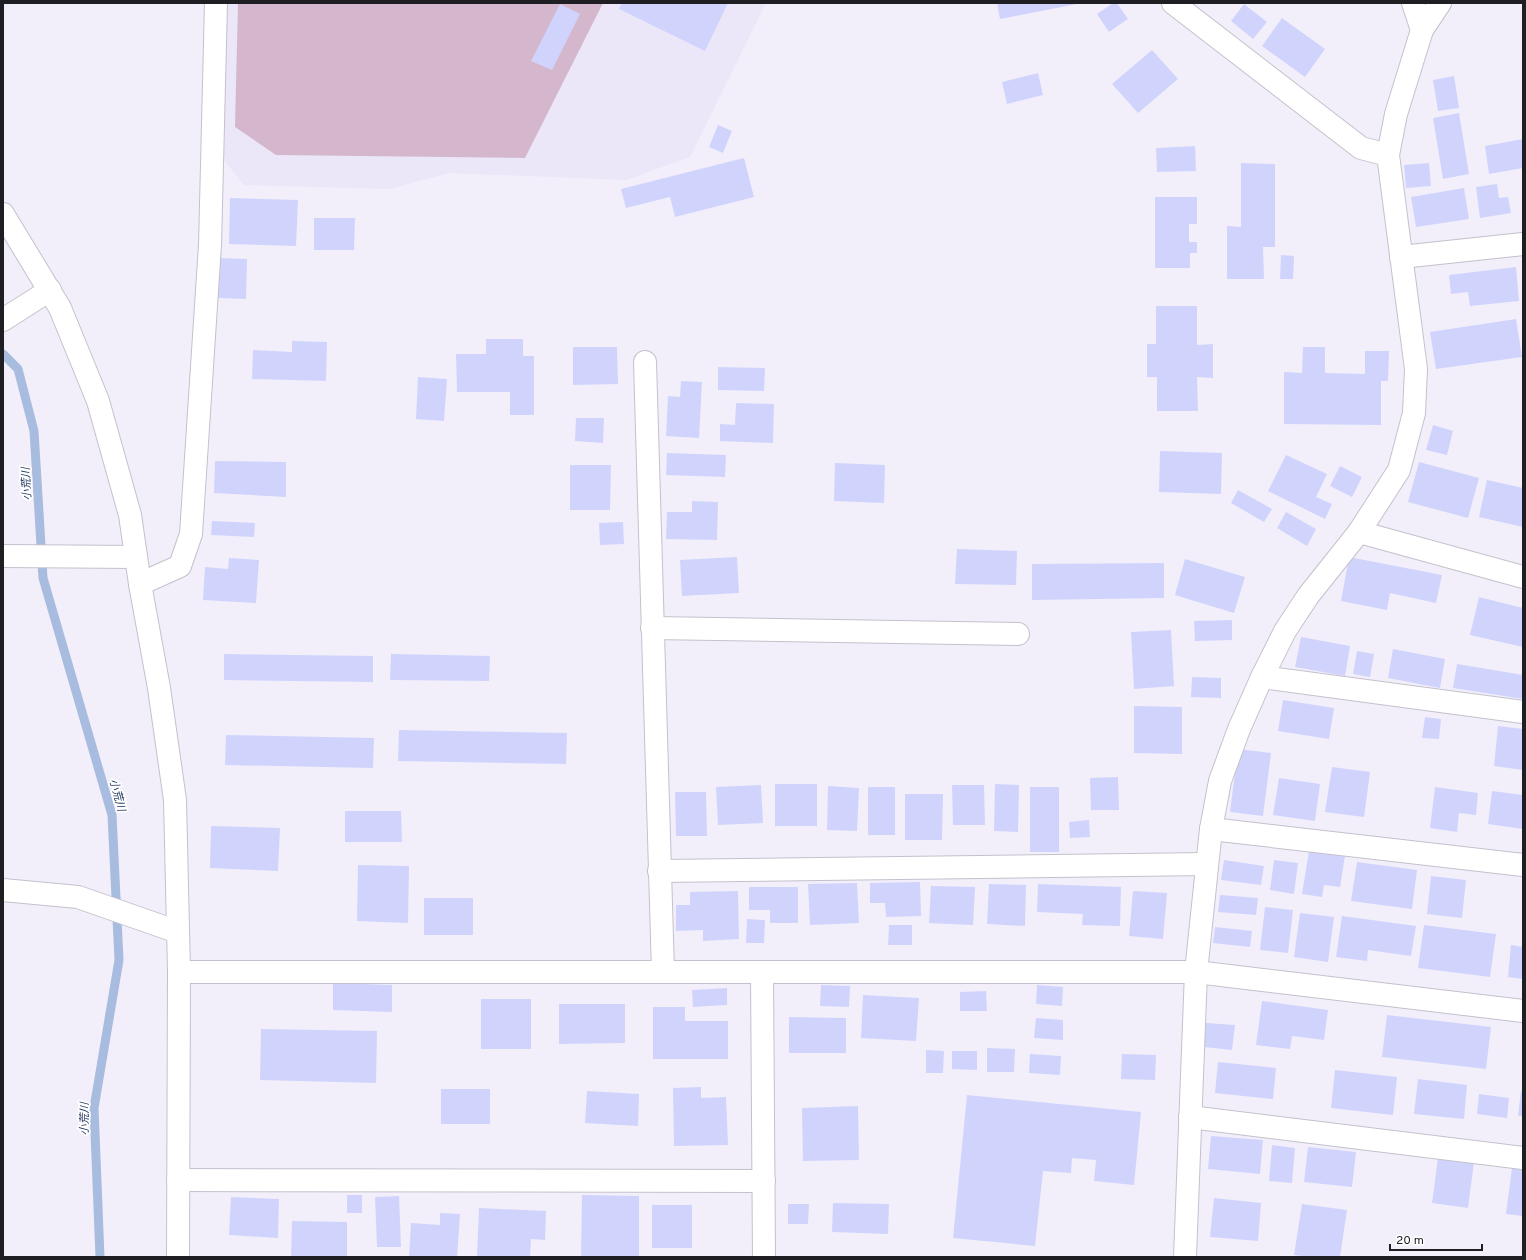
<svg xmlns="http://www.w3.org/2000/svg" width="1526" height="1260" font-family="Overpass,'Noto Sans JP',sans-serif">
<style>
.built{fill:#ece6f9}
.green{fill:#d4b7cc}
.lines{fill:none;stroke-linecap:round;stroke-linejoin:round}
.stream{stroke:#a8bce0;stroke-width:9}
.building{fill:#d0d4fd}
.minor-casing{stroke:#c4c1cc;stroke-width:24}
.minor{stroke:#fff;stroke-width:22}
.labels{text-anchor:middle;stroke-width:3.5;stroke-linejoin:round;paint-order:stroke}
.water-label{font-size:11px;font-style:italic;fill:#162d5a;stroke:#fff}
</style>
<rect width="100%" height="100%" fill="#f2effa"/>
<polygon class="built" points="225,3 766,3 690,157 626,180 449,173 389,189 244,185 225,162 221,139"/>
<polygon class="green" points="238,3 603,3 525,158 276,155 235,127"/>
<g class="lines">
<polyline class="stream" points="3,354 18,369 34,431 43,578 112,815 119,960 94,1108 100,1257"/>
</g>
<g class="building">
<polygon points="622,3 728,3 705,51 619,9"/>
<polygon points="997,3 1077,3 1077,4 1000,19"/>
<polygon points="1113,3 1117,3 1128,19 1109,32 1097,14"/>
<polygon points="560,4 580,14 552,70 531,61"/>
<polygon points="1244,4 1267,22 1253,39 1231,21"/>
<polygon points="1282,18 1325,49 1305,77 1262,46"/>
<polygon points="1152,50 1178,79 1138,113 1112,84"/>
<polygon points="1038,73 1043,95 1007,104 1002,82"/>
<polygon points="1454,76 1459,108 1438,111 1433,80"/>
<polygon points="1459,113 1469,174 1443,179 1433,118"/>
<polygon points="718,125 732,131 723,153 709,147"/>
<polygon points="1523,139 1523,168 1489,174 1485,146"/>
<polygon points="1195,146 1196,171 1157,172 1156,148"/>
<polygon points="744,158 754,197 675,217 670,197 626,208 621,189"/>
<polygon points="1241,163 1275,164 1275,247 1263,247 1264,279 1227,279 1227,226 1241,227"/>
<polygon points="1429,163 1431,186 1406,188 1404,165"/>
<polygon points="1497,184 1499,198 1508,197 1511,213 1480,218 1476,187"/>
<polygon points="1464,188 1469,219 1416,227 1411,197"/>
<polygon points="1155,197 1197,197 1197,224 1189,224 1189,242 1197,242 1197,253 1190,253 1190,268 1155,268"/>
<polygon points="230,198 298,200 296,246 229,244"/>
<polygon points="314,218 355,218 354,250 314,250"/>
<polygon points="1281,255 1294,256 1293,279 1280,279"/>
<polygon points="218,258 247,259 246,299 218,298"/>
<polygon points="1516,267 1519,301 1470,306 1468,292 1451,294 1449,275"/>
<polygon points="1156,306 1197,306 1197,345 1213,344 1213,378 1197,377 1198,411 1157,411 1157,377 1147,377 1147,344 1156,344"/>
<polygon points="1516,319 1522,357 1436,369 1430,332"/>
<polygon points="486,339 523,339 523,356 534,356 534,415 510,415 510,392 457,392 456,354 486,354"/>
<polygon points="292,341 327,342 326,381 252,379 253,350 292,352"/>
<polygon points="573,347 617,347 618,384 573,385"/>
<polygon points="1303,347 1325,347 1325,373 1365,374 1365,351 1389,351 1388,381 1381,381 1381,425 1284,424 1284,372 1302,373"/>
<polygon points="718,367 765,368 764,391 718,390"/>
<polygon points="418,377 447,379 444,421 416,419"/>
<polygon points="681,381 702,382 699,438 666,436 668,396 680,397"/>
<polygon points="736,403 774,404 773,443 720,441 720,424 735,425"/>
<polygon points="576,418 604,418 603,443 575,441"/>
<polygon points="1433,425 1453,431 1447,455 1426,450"/>
<polygon points="1160,451 1222,453 1221,494 1159,492"/>
<polygon points="667,453 726,455 725,477 666,475"/>
<polygon points="1286,455 1327,474 1316,497 1332,504 1325,519 1268,491"/>
<polygon points="215,461 286,462 286,497 214,493"/>
<polygon points="1419,462 1479,478 1468,518 1408,502"/>
<polygon points="835,463 885,465 884,503 834,501"/>
<polygon points="570,465 611,465 610,510 570,510"/>
<polygon points="1340,466 1362,477 1352,497 1330,486"/>
<polygon points="1487,480 1523,488 1523,527 1479,517"/>
<polygon points="1238,490 1272,509 1264,522 1231,503"/>
<polygon points="692,501 718,502 717,540 666,539 667,512 692,512"/>
<polygon points="1286,512 1316,529 1307,546 1277,528"/>
<polygon points="212,521 255,523 254,537 211,535"/>
<polygon points="623,522 624,544 600,545 599,523"/>
<polygon points="957,549 1017,551 1016,585 955,584"/>
<polygon points="737,557 739,593 682,596 680,560"/>
<polygon points="1349,557 1442,575 1436,603 1390,593 1387,610 1341,601"/>
<polygon points="229,558 259,560 256,603 203,600 205,567 228,569"/>
<polygon points="1185,559 1245,577 1234,613 1175,595"/>
<polygon points="1164,563 1164,598 1032,600 1032,564"/>
<polygon points="1479,597 1523,608 1523,647 1470,635"/>
<polygon points="1232,620 1232,640 1195,641 1194,621"/>
<polygon points="1171,630 1174,686 1134,689 1131,632"/>
<polygon points="1301,637 1350,646 1345,676 1295,667"/>
<polygon points="1393,649 1445,659 1440,688 1388,678"/>
<polygon points="1357,651 1374,654 1370,677 1353,674"/>
<polygon points="224,654 373,656 373,682 224,680"/>
<polygon points="391,654 490,656 489,681 390,680"/>
<polygon points="1457,664 1523,675 1523,699 1453,688"/>
<polygon points="1192,677 1221,678 1221,698 1191,697"/>
<polygon points="1283,700 1334,708 1329,739 1278,731"/>
<polygon points="1134,706 1182,707 1182,754 1134,753"/>
<polygon points="1425,717 1441,719 1439,739 1422,738"/>
<polygon points="1498,726 1523,729 1523,770 1494,766"/>
<polygon points="399,730 567,733 566,764 398,761"/>
<polygon points="226,735 374,738 373,768 225,765"/>
<polygon points="1238,749 1271,753 1263,816 1230,812"/>
<polygon points="1332,767 1370,772 1364,817 1325,812"/>
<polygon points="1118,777 1119,810 1091,810 1090,778"/>
<polygon points="1279,778 1320,784 1315,821 1273,815"/>
<rect x="775" y="784" width="42" height="42"/>
<polygon points="995,784 1019,785 1018,832 994,831"/>
<polygon points="761,785 763,823 718,825 716,787"/>
<polygon points="952,785 984,785 985,825 953,825"/>
<polygon points="828,786 859,788 857,831 827,830"/>
<rect x="868" y="787" width="27" height="48"/>
<rect x="1030" y="787" width="29" height="65"/>
<polygon points="1435,787 1478,793 1476,815 1459,813 1457,832 1430,828"/>
<polygon points="1492,791 1523,795 1523,829 1488,824"/>
<polygon points="675,792 706,792 707,836 676,836"/>
<polygon points="905,794 943,794 942,840 905,840"/>
<polygon points="345,811 401,811 402,842 345,842"/>
<polygon points="1089,820 1090,837 1070,838 1069,822"/>
<polygon points="211,826 280,828 278,871 210,868"/>
<polygon points="1309,851 1345,856 1340,887 1324,885 1322,897 1302,894"/>
<polygon points="1224,860 1264,866 1261,885 1221,880"/>
<polygon points="1274,860 1298,863 1294,894 1270,890"/>
<polygon points="1357,862 1417,870 1412,909 1351,901"/>
<polygon points="358,865 409,866 408,923 357,921"/>
<polygon points="1431,876 1466,880 1462,918 1427,914"/>
<polygon points="920,882 921,916 886,917 885,903 870,903 870,883"/>
<polygon points="857,883 859,923 810,925 808,884"/>
<polygon points="989,884 1026,885 1025,926 987,924"/>
<polygon points="1038,884 1121,887 1120,926 1082,925 1083,914 1037,912"/>
<polygon points="931,886 975,887 973,925 929,923"/>
<polygon points="749,887 798,887 798,923 770,923 770,910 749,910"/>
<polygon points="738,891 739,939 703,941 703,930 676,931 676,905 690,905 690,892"/>
<polygon points="1133,891 1167,893 1163,939 1129,936"/>
<polygon points="1220,895 1258,898 1256,915 1218,912"/>
<rect x="424" y="898" width="49" height="37"/>
<polygon points="1265,907 1293,910 1288,953 1260,950"/>
<polygon points="1300,913 1334,917 1328,962 1294,957"/>
<polygon points="1342,916 1416,926 1411,956 1368,950 1367,961 1336,957"/>
<polygon points="747,919 765,920 764,943 746,943"/>
<polygon points="889,925 912,925 912,945 888,945"/>
<polygon points="1424,925 1496,934 1490,977 1418,968"/>
<polygon points="1215,927 1252,931 1250,947 1213,943"/>
<polygon points="1511,945 1523,947 1523,979 1508,977"/>
<polygon points="333,983 392,985 392,1012 333,1010"/>
<polygon points="821,985 850,986 849,1007 820,1006"/>
<polygon points="1037,985 1063,987 1062,1006 1036,1004"/>
<polygon points="727,988 727,1005 693,1007 692,990"/>
<polygon points="986,991 987,1011 960,1011 960,992"/>
<polygon points="863,995 919,998 916,1041 861,1038"/>
<rect x="481" y="999" width="50" height="50"/>
<polygon points="1262,1001 1328,1010 1324,1040 1292,1036 1290,1049 1256,1045"/>
<polygon points="559,1004 625,1004 625,1043 559,1044"/>
<polygon points="653,1007 685,1007 685,1021 728,1021 728,1059 653,1059"/>
<polygon points="1387,1015 1491,1027 1486,1069 1382,1057"/>
<polygon points="789,1017 846,1018 846,1053 789,1053"/>
<polygon points="1036,1018 1063,1020 1063,1040 1034,1038"/>
<polygon points="1206,1023 1235,1025 1232,1050 1204,1047"/>
<polygon points="261,1029 377,1031 376,1083 260,1080"/>
<polygon points="987,1048 1015,1049 1014,1072 987,1072"/>
<polygon points="926,1050 944,1051 943,1073 926,1073"/>
<polygon points="952,1051 977,1051 977,1070 952,1069"/>
<polygon points="1030,1054 1061,1056 1060,1075 1029,1073"/>
<polygon points="1122,1054 1156,1055 1155,1080 1121,1079"/>
<polygon points="1218,1062 1276,1068 1273,1099 1215,1093"/>
<polygon points="1335,1070 1397,1077 1393,1115 1331,1108"/>
<polygon points="1418,1079 1467,1085 1464,1119 1414,1114"/>
<polygon points="701,1087 701,1098 726,1097 728,1145 674,1146 673,1088"/>
<rect x="441" y="1089" width="49" height="35"/>
<polygon points="587,1091 639,1094 638,1126 585,1123"/>
<polygon points="1521,1091 1523,1091 1523,1116 1518,1116"/>
<polygon points="1479,1094 1509,1098 1507,1118 1477,1114"/>
<polygon points="967,1095 1141,1112 1134,1185 1094,1181 1096,1160 1072,1158 1071,1173 1043,1171 1035,1246 953,1238"/>
<polygon points="858,1106 859,1160 803,1161 802,1108"/>
<polygon points="1211,1136 1263,1140 1260,1174 1208,1169"/>
<polygon points="1272,1145 1295,1148 1292,1183 1269,1181"/>
<polygon points="1308,1147 1356,1152 1352,1187 1304,1182"/>
<polygon points="1438,1158 1474,1162 1468,1208 1432,1203"/>
<polygon points="1512,1168 1523,1170 1523,1216 1506,1214"/>
<rect x="347" y="1195" width="15" height="18"/>
<polygon points="582,1195 639,1196 639,1257 581,1257"/>
<polygon points="399,1196 401,1247 377,1247 375,1197"/>
<polygon points="231,1197 279,1199 278,1238 229,1235"/>
<polygon points="1214,1198 1261,1203 1258,1241 1210,1237"/>
<polygon points="833,1203 889,1204 888,1234 832,1232"/>
<polygon points="788,1204 809,1204 808,1224 788,1224"/>
<polygon points="1302,1204 1347,1210 1340,1257 1311,1257 1294,1255"/>
<rect x="652" y="1205" width="40" height="43"/>
<polygon points="479,1208 546,1211 545,1240 531,1239 530,1257 477,1257"/>
<polygon points="440,1213 460,1214 457,1257 409,1257 411,1223 440,1225"/>
<polygon points="292,1221 347,1222 347,1257 291,1257"/>
</g>
<g class="lines">
<g class="minor-casing">
<g id="minor">
<polyline points="1173,3 1361,148 1388,155"/>
<polyline points="1413,3 1422,30"/>
<polyline points="3,214 60,308 98,401 130,515 140,584 159,688 175,800 179,972 178,1257"/>
<polyline points="1401,257 1523,244"/>
<polyline points="3,320 50,290"/>
<polyline points="645,362 663,972"/>
<polyline points="1359,532 1523,577"/>
<polyline points="3,556 136,557"/>
<polyline points="140,584 180,566 191,534 210,245 216,3"/>
<polyline points="652,628 1018,634"/>
<polyline points="1262,677 1523,712"/>
<polyline points="1211,829 1523,865"/>
<polyline points="659,871 1206,864"/>
<polyline points="3,890 78,897 178,932"/>
<polyline points="179,972 1196,972 1523,1011"/>
<polyline points="762,973 764,1257"/>
<polyline points="1190,1117 1523,1158"/>
<polyline points="178,1180 764,1181"/>
<polyline points="1185,1257 1196,972 1211,829 1220,781 1239,729 1262,677 1285,631 1308,596 1359,532 1399,470 1414,413 1416,369 1388,155 1396,114 1422,30 1440,3"/>
</g>
</g>
<use href="#minor" class="minor"/>
</g>
<g class="labels">
<g class="water-label">
<text transform="translate(26 484) rotate(-93)" y="4">小荒川</text>
<text transform="translate(118 795) rotate(75)" y="4">小荒川</text>
<text transform="translate(84 1119) rotate(-89)" y="4">小荒川</text>
</g>
</g>
<rect width="1526" height="1260" fill="none" stroke="#1f1e22" stroke-width="8"/>
<path d="M1390 1244v6h92v-6" fill="none" stroke="#1f1e22" stroke-width="2"/>
<text x="1396" y="1244" font-size="12" fill="#1f1e22" stroke="#ffffff" stroke-width="3" paint-order="stroke">20 m</text>
</svg>
